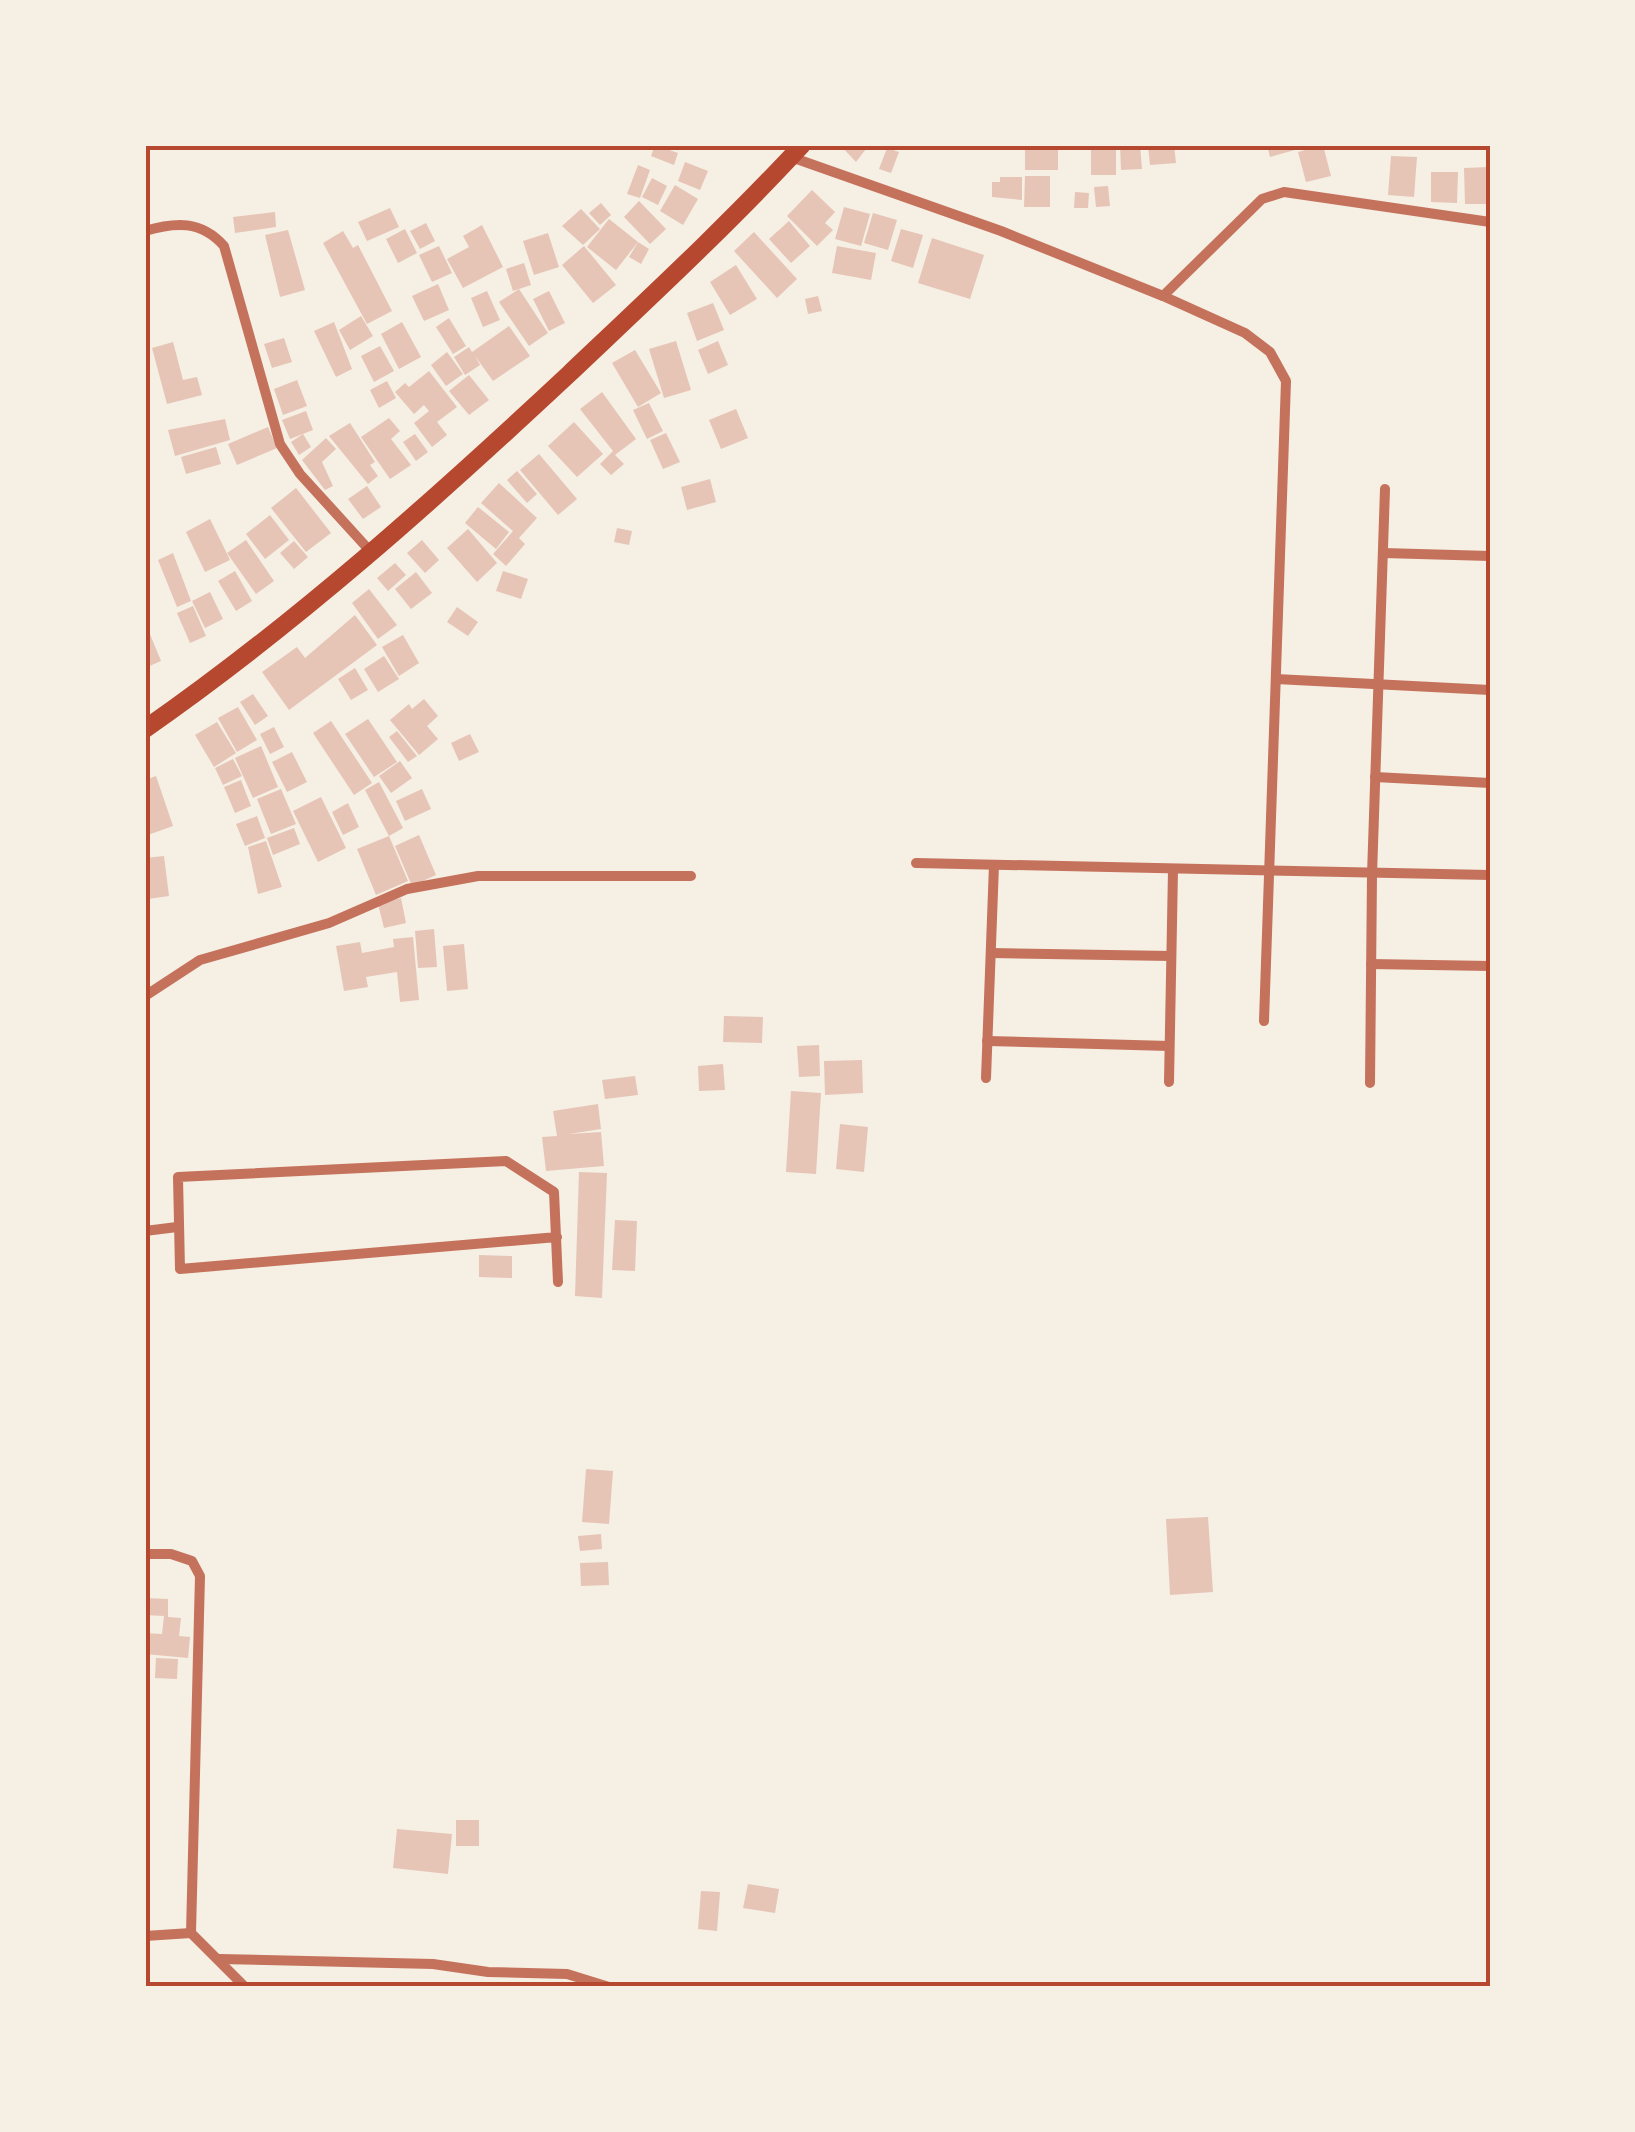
<svg xmlns="http://www.w3.org/2000/svg" width="1635" height="2132" font-family="'Asap Condensed',sans-serif">
<style>
.building{fill:#e6c5b7}
.lines{fill:none;stroke-linecap:round;stroke-linejoin:round}
.minor{stroke:#c5725c;stroke-width:10}
.primary{stroke:#b5482f;stroke-width:18}
.neatline{fill:none;stroke:#b5482f;stroke-width:4}
</style>
<rect width="100%" height="100%" fill="#f6efe4"/>
<g class="building">
<polygon points="655,145 678,153 674,165 651,156"/>
<polygon points="840,145 869,145 856,162"/>
<rect x="1025" y="145" width="33" height="25"/>
<rect x="1091" y="145" width="25" height="30"/>
<polygon points="1120,145 1140,145 1142,169 1121,170"/>
<polygon points="1148,145 1174,145 1176,163 1150,165"/>
<polygon points="1267,145 1309,145 1309,146 1270,157"/>
<polygon points="1323,145 1331,176 1306,182 1298,152"/>
<polygon points="887,148 899,152 891,173 879,169"/>
<polygon points="1391,156 1417,157 1414,197 1388,195"/>
<polygon points="685,162 708,171 700,190 678,181"/>
<polygon points="638,165 650,170 640,198 627,194"/>
<polygon points="1489,167 1489,204 1465,204 1464,168"/>
<polygon points="1431,172 1458,172 1457,203 1431,202"/>
<polygon points="1025,176 1050,176 1050,207 1024,207"/>
<polygon points="1000,177 1022,177 1022,200 992,197 992,182 1000,182"/>
<polygon points="652,178 667,186 658,205 642,197"/>
<polygon points="675,185 698,199 683,225 660,211"/>
<polygon points="1108,186 1110,206 1096,207 1094,187"/>
<polygon points="812,190 835,212 825,223 833,230 817,246 787,216"/>
<polygon points="1075,192 1089,193 1088,208 1074,208"/>
<polygon points="639,201 666,229 650,244 624,217"/>
<polygon points="601,203 611,215 600,225 589,213"/>
<polygon points="844,207 870,214 861,246 835,239"/>
<polygon points="390,208 399,227 367,241 358,222"/>
<polygon points="581,209 600,229 583,245 562,226"/>
<polygon points="275,212 276,227 235,233 233,217"/>
<polygon points="873,213 897,220 888,250 864,243"/>
<polygon points="609,219 638,242 616,270 587,247"/>
<polygon points="789,221 810,246 791,263 769,239"/>
<polygon points="426,223 435,241 420,249 410,231"/>
<polygon points="482,225 503,267 463,288 447,259 469,247 463,236"/>
<polygon points="405,229 417,253 398,263 386,239"/>
<polygon points="901,229 923,235 913,268 891,261"/>
<polygon points="288,230 305,290 280,297 265,235"/>
<polygon points="343,231 353,248 358,245 392,311 367,324 323,243"/>
<polygon points="754,232 797,279 777,298 734,251"/>
<polygon points="548,233 559,267 534,275 523,241"/>
<polygon points="932,238 984,255 970,299 918,283"/>
<polygon points="638,242 649,249 641,264 629,257"/>
<polygon points="439,246 452,273 432,282 419,255"/>
<polygon points="584,246 616,285 593,303 562,265"/>
<polygon points="837,246 876,253 871,280 832,273"/>
<polygon points="524,263 531,285 513,291 506,269"/>
<polygon points="736,265 757,299 730,315 710,282"/>
<polygon points="438,284 449,310 424,321 412,296"/>
<polygon points="519,289 548,333 529,346 499,302"/>
<polygon points="487,291 500,320 483,327 471,298"/>
<polygon points="549,291 565,323 549,331 533,299"/>
<polygon points="818,296 822,311 808,314 805,299"/>
<polygon points="713,303 724,330 697,341 687,313"/>
<polygon points="361,316 373,336 350,350 339,330"/>
<polygon points="449,318 466,346 453,354 436,327"/>
<polygon points="334,322 352,369 336,377 314,331"/>
<polygon points="402,322 421,357 399,369 381,334"/>
<polygon points="509,326 530,356 493,381 475,356 480,365 465,375 454,357 469,347 472,352"/>
<polygon points="284,338 292,362 272,368 264,344"/>
<polygon points="676,341 691,390 664,398 649,349"/>
<polygon points="718,341 728,365 708,374 698,350"/>
<polygon points="173,342 183,380 197,377 202,395 167,404 152,348"/>
<polygon points="380,346 394,371 374,382 361,356"/>
<polygon points="635,350 661,393 638,407 612,363"/>
<polygon points="447,352 463,374 446,386 431,365"/>
<polygon points="429,371 457,407 437,422 447,435 432,447 414,423 429,411 424,405 414,414 395,392 405,383 409,387"/>
<polygon points="469,375 489,400 469,415 449,391"/>
<polygon points="297,380 307,406 283,415 274,389"/>
<polygon points="387,381 396,398 379,408 370,390"/>
<polygon points="602,392 636,439 615,455 624,464 611,475 600,464 613,451 580,409"/>
<polygon points="649,403 663,431 647,439 633,410"/>
<polygon points="736,409 748,438 721,449 709,420"/>
<polygon points="306,411 313,430 290,439 282,420"/>
<polygon points="389,418 400,431 391,439 411,465 390,479 361,437"/>
<polygon points="225,419 230,440 175,456 168,430"/>
<polygon points="574,422 603,454 577,477 548,446"/>
<polygon points="350,423 375,462 370,465 378,476 368,484 329,436"/>
<polygon points="268,427 277,448 237,465 228,444"/>
<polygon points="666,433 680,462 663,469 650,440"/>
<polygon points="303,434 311,447 299,455 291,442"/>
<polygon points="415,434 428,452 416,461 403,442"/>
<polygon points="326,438 336,449 322,462 333,486 325,490 302,460"/>
<polygon points="216,447 221,464 186,474 181,457"/>
<polygon points="539,454 577,499 558,515 520,470"/>
<polygon points="517,471 537,494 527,503 507,480"/>
<polygon points="710,479 716,502 687,510 681,487"/>
<polygon points="499,483 537,518 519,538 525,544 506,566 493,554 513,531 481,503"/>
<polygon points="367,486 381,507 363,519 348,499"/>
<polygon points="296,488 331,533 306,552 271,508"/>
<polygon points="478,507 509,532 496,549 465,523"/>
<polygon points="270,515 289,540 265,559 246,534"/>
<polygon points="210,519 230,560 205,572 186,532"/>
<polygon points="617,528 632,531 629,545 614,542"/>
<polygon points="468,529 497,563 477,582 447,548"/>
<polygon points="246,540 274,581 256,594 227,553"/>
<polygon points="422,540 439,560 425,573 407,553"/>
<polygon points="294,541 308,557 294,569 280,553"/>
<polygon points="173,553 191,601 177,607 158,560"/>
<polygon points="395,563 406,575 388,591 377,578"/>
<polygon points="235,571 252,601 236,611 218,581"/>
<polygon points="503,571 528,579 521,599 496,591"/>
<polygon points="416,572 432,593 411,609 395,589"/>
<polygon points="369,589 397,625 378,639 352,603"/>
<polygon points="210,592 223,619 205,628 192,601"/>
<polygon points="193,606 206,636 190,643 177,613"/>
<polygon points="457,607 478,622 468,636 447,622"/>
<polygon points="355,615 377,645 289,710 262,672 297,647 305,658"/>
<polygon points="145,622 161,661 145,668"/>
<polygon points="403,635 419,663 399,676 382,647"/>
<polygon points="384,656 399,679 378,692 364,669"/>
<polygon points="355,668 368,690 351,700 338,679"/>
<polygon points="253,694 268,716 255,725 240,702"/>
<polygon points="424,699 438,716 427,726 438,739 419,755 390,720 409,704 412,709"/>
<polygon points="238,707 257,740 237,752 218,718"/>
<polygon points="368,719 397,762 374,777 345,734"/>
<polygon points="331,721 372,783 354,795 313,733"/>
<polygon points="217,722 236,753 214,767 195,735"/>
<polygon points="274,727 284,747 270,754 260,734"/>
<polygon points="397,731 417,756 408,762 389,737"/>
<polygon points="470,734 479,752 459,761 451,743"/>
<polygon points="261,746 278,787 253,798 235,758"/>
<polygon points="292,752 307,782 287,792 272,762"/>
<polygon points="233,759 242,776 223,785 215,768"/>
<polygon points="400,761 412,778 391,793 379,776"/>
<polygon points="156,776 173,826 148,835 145,780"/>
<polygon points="241,780 251,806 235,813 224,787"/>
<polygon points="379,782 403,828 389,836 365,790"/>
<polygon points="281,789 296,824 271,834 257,799"/>
<polygon points="422,789 431,809 405,821 396,801"/>
<polygon points="321,797 346,848 318,862 293,811"/>
<polygon points="348,803 359,827 343,835 332,812"/>
<polygon points="257,816 265,838 245,846 236,824"/>
<polygon points="294,828 300,844 273,855 267,838"/>
<polygon points="419,835 436,875 412,886 395,846"/>
<polygon points="389,836 408,881 376,895 357,849"/>
<polygon points="266,841 282,887 258,894 248,847"/>
<polygon points="164,856 169,896 148,899 145,858"/>
<polygon points="401,898 406,923 384,928 378,904"/>
<polygon points="434,929 437,967 418,968 415,931"/>
<polygon points="413,937 419,1000 400,1002 397,972 366,977 368,987 344,991 336,946 360,942 362,953 394,947 393,939"/>
<polygon points="464,944 468,989 447,991 443,946"/>
<polygon points="724,1016 763,1017 762,1043 723,1042"/>
<polygon points="819,1045 820,1076 799,1077 797,1046"/>
<polygon points="862,1060 863,1093 825,1095 824,1061"/>
<polygon points="723,1064 725,1090 699,1091 698,1066"/>
<polygon points="635,1076 638,1095 605,1099 602,1080"/>
<polygon points="791,1091 821,1093 816,1174 786,1172"/>
<polygon points="598,1104 601,1129 569,1134 601,1132 604,1166 546,1171 542,1137 557,1136 553,1111"/>
<polygon points="840,1124 868,1127 864,1172 836,1169"/>
<polygon points="579,1172 607,1173 602,1298 575,1296"/>
<polygon points="615,1220 637,1221 635,1271 612,1270"/>
<polygon points="479,1255 512,1256 512,1278 479,1277"/>
<polygon points="586,1469 613,1471 609,1524 582,1522"/>
<polygon points="1208,1517 1213,1592 1170,1595 1166,1519"/>
<polygon points="601,1534 602,1549 580,1551 578,1536"/>
<polygon points="608,1562 609,1585 581,1586 580,1563"/>
<polygon points="145,1598 168,1599 168,1617 181,1618 179,1636 190,1637 188,1658 145,1654 145,1633 162,1634 164,1616 145,1615"/>
<polygon points="156,1658 178,1659 177,1679 155,1678"/>
<rect x="456" y="1820" width="23" height="26"/>
<polygon points="397,1829 452,1834 448,1874 393,1868"/>
<polygon points="748,1884 779,1889 775,1913 743,1908"/>
<polygon points="701,1891 720,1892 717,1931 698,1929"/>
</g>
<g class="lines">
<g class="minor">
<polyline points="791,157 1001,231 1163,296 1245,333 1270,352 1286,381 1264,1021"/>
<path d="M 145,231 C 175,222 201,220 224,246 L 280,444 L 300,474 L 371,552"/>
<polyline points="1163,296 1262,199 1284,192 1490,222"/>
<polyline points="1383,553 1490,556"/>
<polyline points="1276,679 1490,690"/>
<polyline points="1375,777 1490,783"/>
<polyline points="916,863 1490,875"/>
<polyline points="991,953 1171,956"/>
<polyline points="1371,964 1490,966"/>
<polyline points="145,996 200,960 329,923 407,889 478,876 691,876"/>
<polyline points="987,1041 1169,1046"/>
<polyline points="986,1078 994,865"/>
<polyline points="1169,1082 1173,870"/>
<polyline points="1370,1083 1372,875 1385,489"/>
<polyline points="145,1231 177,1227"/>
<polyline points="557,1237 180,1269 178,1177 506,1161 554,1192 558,1282"/>
<polyline points="145,1554 171,1554 192,1561 200,1576 191,1933 245,1987"/>
<polyline points="145,1936 191,1933"/>
<polyline points="219,1959 433,1964 488,1972 567,1974 609,1987"/>
</g>
<path class="primary" d="M 145,729 C 297,623 434,500 569,374 C 648,299 728,225 802,145"/>
</g>
<rect width="1635" height="2132" fill="none" stroke="#f6efe4" stroke-width="295"/>
<rect x="148" y="148" width="1340" height="1836" class="neatline"/>
</svg>
